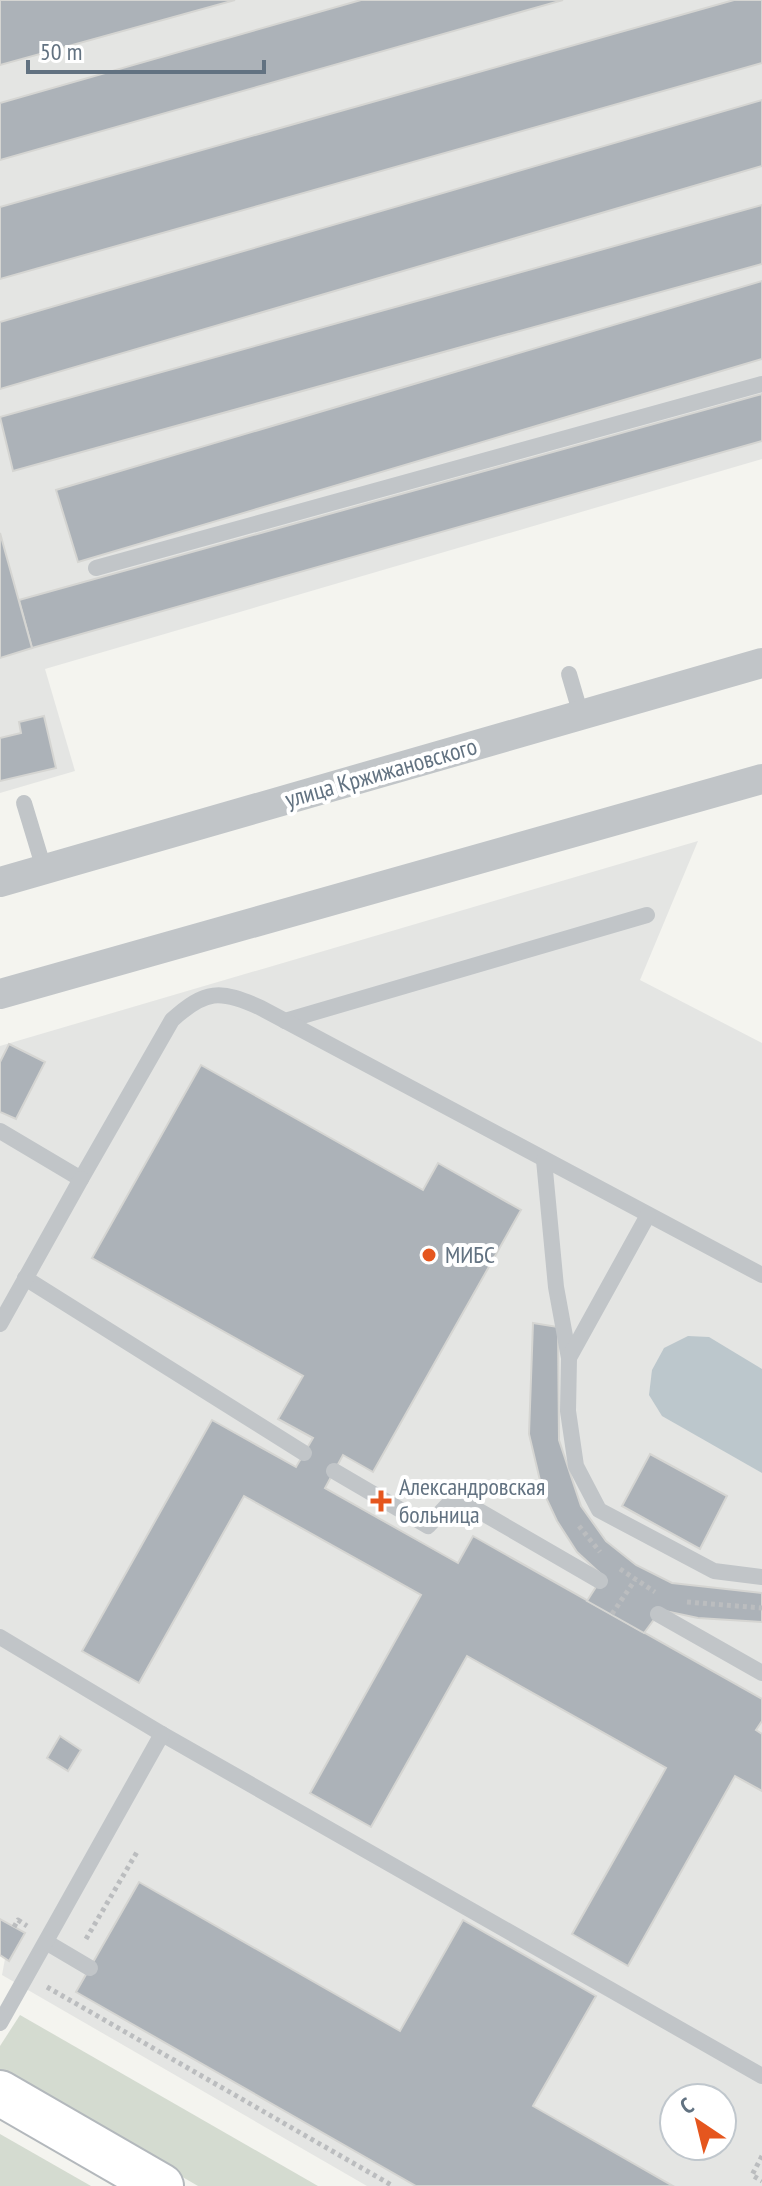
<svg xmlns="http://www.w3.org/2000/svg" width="762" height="2186" font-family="'PT Sans Narrow',sans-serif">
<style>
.built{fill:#e4e5e3;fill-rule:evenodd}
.green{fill:#d4dbd0}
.water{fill:#bcc7cc}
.building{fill:#acb2b8;stroke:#d5d5d2;stroke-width:2}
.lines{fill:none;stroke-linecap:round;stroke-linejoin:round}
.secondary-casing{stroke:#b3b8bc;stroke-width:48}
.path{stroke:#bbbdbf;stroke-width:5;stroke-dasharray:4 4;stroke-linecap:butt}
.service{stroke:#c1c5c8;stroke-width:16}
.minor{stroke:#c1c5c8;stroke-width:30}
.secondary{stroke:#fff;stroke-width:44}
.poi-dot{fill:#e5561e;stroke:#fff;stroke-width:3}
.labels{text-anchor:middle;stroke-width:8;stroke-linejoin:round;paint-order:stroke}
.street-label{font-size:24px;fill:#627281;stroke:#fff}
.poi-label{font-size:24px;fill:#627281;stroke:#fff;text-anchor:start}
</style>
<rect width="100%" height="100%" fill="#f4f4ef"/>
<g class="built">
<polygon points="0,0 762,0 762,459 45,669 75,771 0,793"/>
<path d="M 698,841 L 640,980 L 762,1043 L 762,2186 L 367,2186 L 2,1975 L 5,1959 L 0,1955 L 0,1046 ZM 674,2098 L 722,2098 L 722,2146 L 674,2146 Z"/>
</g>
<g class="green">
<polygon points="20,2015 318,2186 198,2186 0,2071 0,2046"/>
<polygon points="0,2134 91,2186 0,2186"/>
</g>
<polygon class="water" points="688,1336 709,1337 762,1369 762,1473 662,1416 649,1395 652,1370 664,1348"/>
<g class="building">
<polygon points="0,0 235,0 0,65"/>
<polygon points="361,0 563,0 0,160 0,103"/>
<polygon points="734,0 762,0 762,63 0,279 0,207"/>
<polygon points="762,100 762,166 0,389 0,322"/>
<polygon points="762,205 762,264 13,471 0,417"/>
<polygon points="762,281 762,359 78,562 56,490"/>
<polygon points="762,394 762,441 32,648 19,600"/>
<polygon points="0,533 32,648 0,658"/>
<polygon points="44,716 56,768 0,781 0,738 21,733 19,722"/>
<polygon points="9,1044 45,1062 16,1119 0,1112 0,1062"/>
<polygon points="201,1065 423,1190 438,1163 521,1210 373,1472 343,1455 325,1488 458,1563 473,1536 762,1699 762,1721 756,1730 762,1734 762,1791 735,1776 628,1966 572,1934 666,1768 467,1656 371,1827 310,1793 421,1595 244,1496 139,1683 82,1651 212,1420 296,1467 313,1438 278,1419 303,1376 92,1258"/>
<polygon points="533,1323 558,1327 559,1440 581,1506 606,1541 636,1565 672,1583 762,1593 762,1622 698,1618 661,1610 644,1633 587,1601 603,1576 577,1552 557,1521 542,1489 529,1434"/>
<polygon points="650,1454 727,1496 700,1549 622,1506"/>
<polygon points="60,1736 81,1750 68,1771 47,1758"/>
<polygon points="139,1882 400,2031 463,1920 596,1996 533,2106 673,2186 416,2186 76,1992"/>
<polygon points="0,1919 25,1933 9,1961 0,1955"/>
</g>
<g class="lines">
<g class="secondary-casing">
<polyline id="secondary" points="0,2093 161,2186"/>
</g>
<g class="path">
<polyline points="579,1526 600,1552"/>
<polyline points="620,1569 655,1592"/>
<polyline points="687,1602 762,1608"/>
<polyline points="612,1614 635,1580"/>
<polyline points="14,1927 18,1920 27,1926"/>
<polyline points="86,1939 137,1852"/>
<polyline points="47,1987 393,2186"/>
<polyline points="762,2156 752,2175 762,2181"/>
</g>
<g class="service">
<polyline points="96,568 762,384"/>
<polyline points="569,674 581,715"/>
<polyline points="24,803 44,869"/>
<polyline points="285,1021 647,915"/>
<path d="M 0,1131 L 81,1179 L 172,1020 C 205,990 220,989 261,1008 L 762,1275"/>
<polyline points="544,1160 556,1287 569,1358"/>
<polyline points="648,1215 569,1358 568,1411 576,1466 599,1510 714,1571 762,1577"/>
<polyline points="25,1278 304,1453"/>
<polyline points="0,1324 81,1179"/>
<polyline points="334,1471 428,1526 455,1497 600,1581"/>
<polyline points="658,1614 762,1673"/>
<polyline points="0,1637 162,1734 762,2076"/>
<polyline points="46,1942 90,1968"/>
<polyline points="0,2023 162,1734"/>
</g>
<g class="minor">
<polyline points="0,882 762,663"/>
<polyline points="0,994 762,779"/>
</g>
<use href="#secondary" class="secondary"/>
</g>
<g class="poi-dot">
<circle cx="429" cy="1255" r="8"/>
<path d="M377 1489h8v8h8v8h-8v8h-8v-8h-8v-8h8z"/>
</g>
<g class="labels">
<g class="street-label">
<text transform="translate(381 773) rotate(-16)" y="8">улица Кржижановского</text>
</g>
<g class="poi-label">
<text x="445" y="1263">МИБС</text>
<text x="399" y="1495">Александровская<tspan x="399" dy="28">больница</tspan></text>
</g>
</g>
<g transform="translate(698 2122) rotate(325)"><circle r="38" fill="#ffffff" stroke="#c0c7cd" stroke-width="2"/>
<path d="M0-6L14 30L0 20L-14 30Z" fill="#e5561e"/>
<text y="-12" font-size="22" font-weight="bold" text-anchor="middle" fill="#627281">С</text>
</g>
<path d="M28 60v12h236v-12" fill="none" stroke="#627281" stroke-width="4"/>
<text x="40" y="60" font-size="24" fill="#627281" stroke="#ffffff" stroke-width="6" paint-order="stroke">50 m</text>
</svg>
